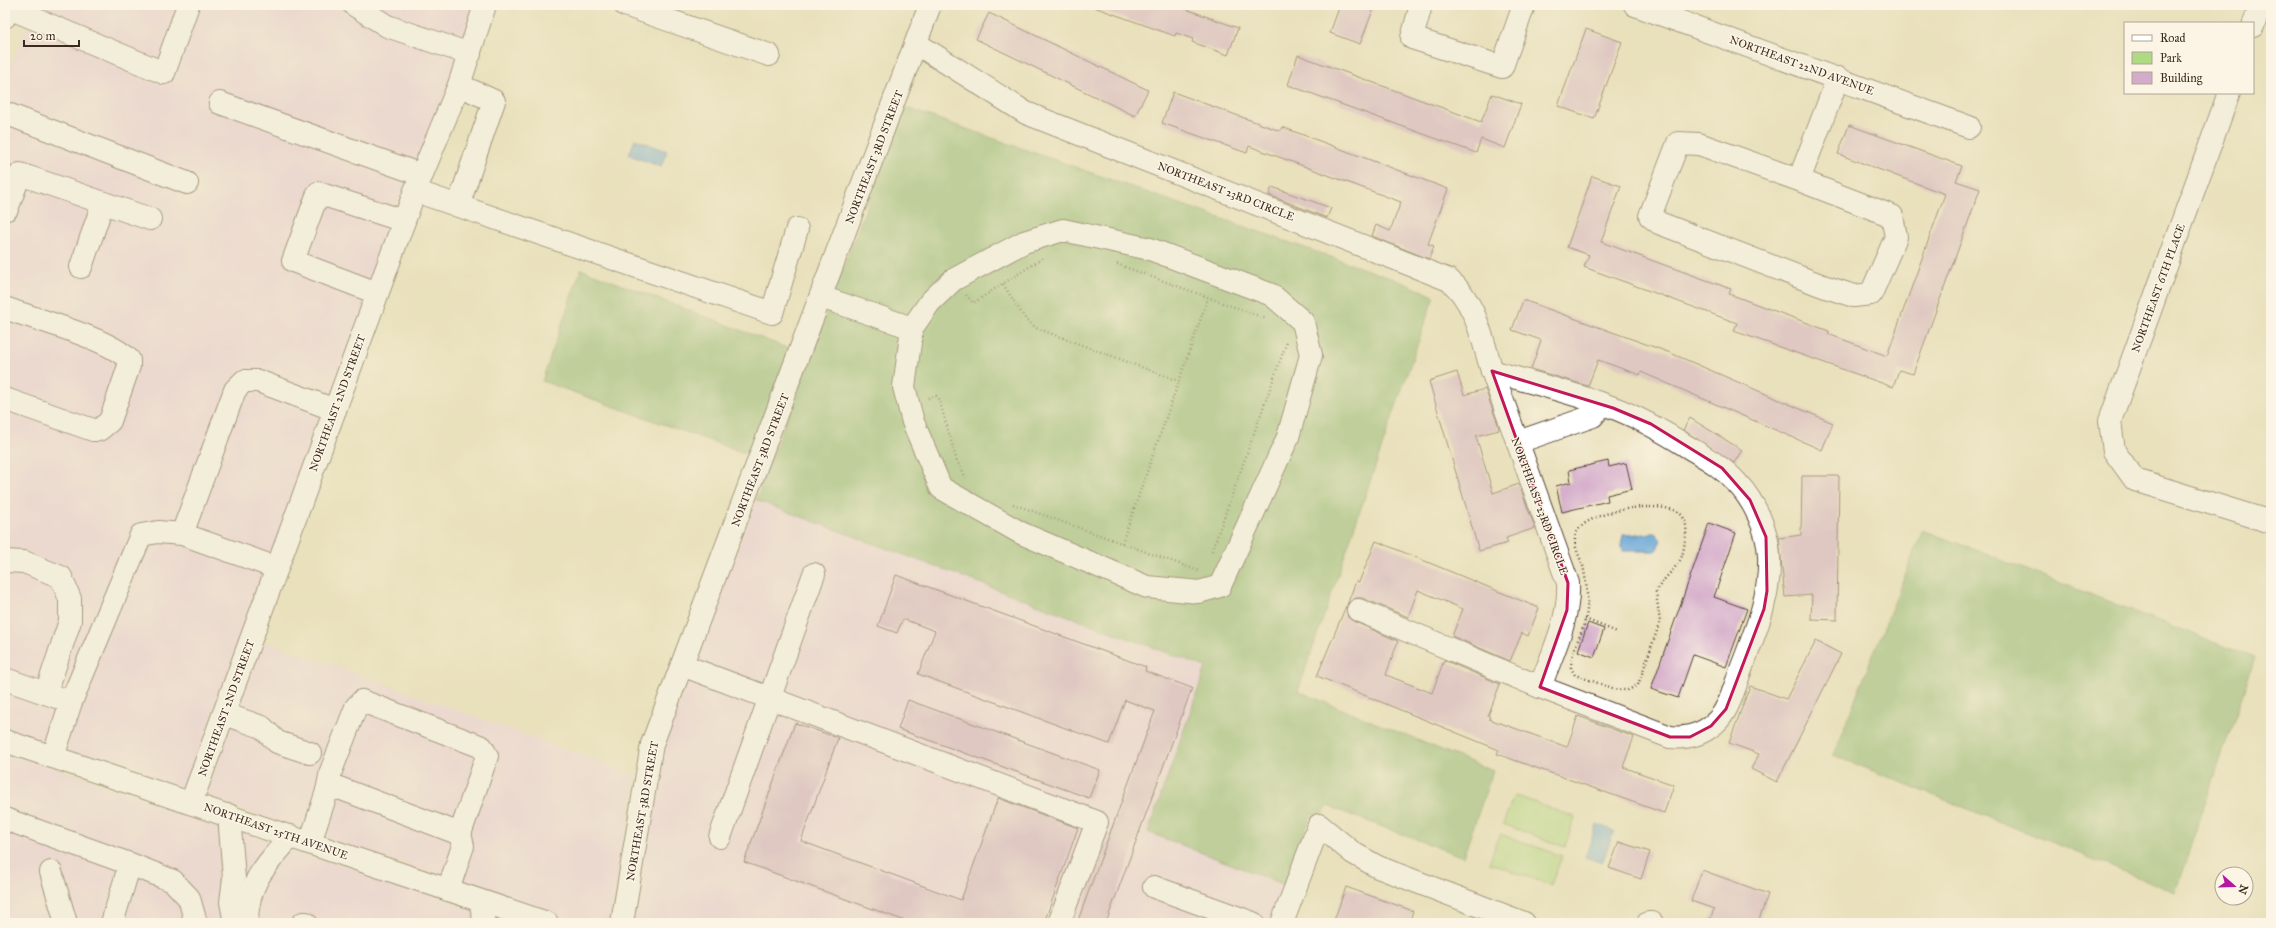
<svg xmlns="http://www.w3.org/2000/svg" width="2276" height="928" font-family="'IM FELL Great Primer',serif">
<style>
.built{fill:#eed0e7}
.green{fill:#b0d984;stroke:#768251}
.forest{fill:#8cb972;stroke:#647248}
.water{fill:#63a4d6;stroke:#4f677a}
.building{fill:#d4accb}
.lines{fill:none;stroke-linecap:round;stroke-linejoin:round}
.minor-casing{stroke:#554536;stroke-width:24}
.major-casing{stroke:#554536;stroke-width:24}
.path{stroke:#554536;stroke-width:2.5;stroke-dasharray:1 3;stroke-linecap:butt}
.minor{stroke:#fff;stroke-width:22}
.major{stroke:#fff;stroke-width:22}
.marked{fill:none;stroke:#c2185b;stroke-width:3;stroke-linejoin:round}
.labels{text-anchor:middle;stroke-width:3;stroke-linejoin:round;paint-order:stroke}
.street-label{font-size:11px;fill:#3b2a1e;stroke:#fcf5e5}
</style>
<rect width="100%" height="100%" fill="#fcf5e5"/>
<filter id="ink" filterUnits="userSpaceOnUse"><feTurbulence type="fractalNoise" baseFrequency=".025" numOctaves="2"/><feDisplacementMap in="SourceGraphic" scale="8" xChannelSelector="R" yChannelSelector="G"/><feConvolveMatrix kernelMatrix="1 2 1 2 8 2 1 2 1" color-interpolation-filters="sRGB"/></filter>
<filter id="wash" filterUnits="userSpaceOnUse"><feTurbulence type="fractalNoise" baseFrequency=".012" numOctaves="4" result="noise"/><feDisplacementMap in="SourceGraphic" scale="16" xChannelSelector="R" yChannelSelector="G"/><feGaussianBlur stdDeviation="0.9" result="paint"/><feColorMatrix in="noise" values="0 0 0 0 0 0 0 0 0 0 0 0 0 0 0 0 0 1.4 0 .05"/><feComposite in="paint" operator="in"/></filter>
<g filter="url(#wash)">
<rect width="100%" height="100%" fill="#e9e0bc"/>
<g class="built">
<polygon points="35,5 474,5 449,81 185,790 5,731 5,79"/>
<polygon points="756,500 1206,667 1148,832 1285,885 1270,923 632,923 663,747"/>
<polygon points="262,640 636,775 611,923 577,923 205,797"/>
<polygon points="5,751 517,923 5,923"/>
</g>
<g class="green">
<polygon points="1514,795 1575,817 1565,847 1503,824"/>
<polygon points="1500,834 1562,856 1551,885 1489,863"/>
</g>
<g class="forest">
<polygon points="904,107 1402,282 1434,296 1298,691 1493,771 1463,857 1327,806 1322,817 1312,813 1285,885 1148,832 1206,667 756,500"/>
<polygon points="581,269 790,349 750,455 542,381"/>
<polygon points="1923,530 2255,658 2175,892 1833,755"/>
</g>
<g class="water">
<polygon points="635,139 667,151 661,167 629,155"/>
<polygon points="1655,533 1661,540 1656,551 1623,551 1621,545 1623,535"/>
<polygon points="1597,824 1614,831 1602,863 1585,857"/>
</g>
<g id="blocks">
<g class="building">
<polygon points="1095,5 1175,5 1238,28 1228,55 1192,42 1193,39 1176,33 1175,36 1094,7"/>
<polygon points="1340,5 1375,5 1360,44 1330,33"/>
<polygon points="989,13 1148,90 1135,116 976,39"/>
<polygon points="1586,29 1622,42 1594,119 1558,106"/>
<polygon points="1298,55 1481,122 1492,94 1521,104 1505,148 1481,139 1476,153 1288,85"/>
<polygon points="1173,92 1280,131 1282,127 1448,189 1428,244 1434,246 1429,259 1372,236 1376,225 1390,231 1401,202 1249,146 1247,153 1162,123"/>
<polygon points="1849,125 1962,166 1956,181 1980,189 1913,374 1899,370 1893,387 1734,331 1737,323 1584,267 1589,255 1567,247 1592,176 1621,186 1601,242 1731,289 1729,294 1829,331 1828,334 1887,356 1945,194 1838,154"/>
<polygon points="1272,187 1331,208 1327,218 1269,195"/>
<polygon points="1523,300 1668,352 1833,423 1822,450 1641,372 1640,375 1598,360 1588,386 1531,369 1541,340 1512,330"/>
<polygon points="1457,372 1464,395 1485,389 1498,424 1499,430 1476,436 1493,493 1519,484 1535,528 1506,538 1508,543 1479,551 1429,381"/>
<polygon points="1690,418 1742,450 1734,463 1683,430"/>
<polygon points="1608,461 1609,467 1626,463 1632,489 1607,495 1608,501 1562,512 1556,486 1571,482 1569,470"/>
<polygon points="1802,476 1839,476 1837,620 1811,619 1812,595 1785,597 1779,538 1801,535"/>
<polygon points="1709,523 1736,533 1714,597 1747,609 1726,667 1693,655 1678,698 1651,689"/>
<polygon points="1376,541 1539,608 1528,636 1522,633 1510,661 1452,636 1463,609 1418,590 1408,617 1362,598 1356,598 1347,605 1356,581 1359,582"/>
<polygon points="896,575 1146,667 1145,671 1192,688 1106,923 1077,923 1155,711 1125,700 1109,744 918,674 935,631 903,619 897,633 878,626"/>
<polygon points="1346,606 1348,617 1353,621 1398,641 1386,675 1432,693 1444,660 1500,684 1488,716 1490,717 1489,719 1567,747 1578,716 1634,737 1623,767 1674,785 1664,813 1497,754 1499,750 1317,676"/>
<polygon points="1588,623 1604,629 1594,657 1578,651"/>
<polygon points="1816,641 1841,654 1777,782 1751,769 1759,754 1729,743 1750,686 1786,699"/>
<polygon points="908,700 1100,770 1089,798 898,729"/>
<polygon points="795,723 838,738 801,841 961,900 998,798 1078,828 1044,923 911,923 744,862"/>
<polygon points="1619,842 1650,852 1641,879 1609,868"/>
<polygon points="1702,870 1768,894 1758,923 1709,923 1714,909 1691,901"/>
<polygon points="1346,887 1413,911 1409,923 1333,923"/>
</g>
</g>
</g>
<g filter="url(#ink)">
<use href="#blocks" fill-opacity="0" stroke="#554536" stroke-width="1"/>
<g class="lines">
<g class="minor-casing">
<g id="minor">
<polyline points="354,5 387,26 470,54"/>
<polyline points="625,5 769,55"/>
<polyline points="1421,5 1412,38 1502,67 1524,5"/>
<polyline points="1635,5 1969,127"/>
<polyline points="9,8 164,73 188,5"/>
<polyline points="2253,26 2261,5"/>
<path d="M 917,44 L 1026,113 L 1449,280 C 1476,302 1482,339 1492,371"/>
<polyline points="2229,93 2110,421 2114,451 2135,480 2271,522"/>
<polyline points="220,103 422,175"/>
<polyline points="5,113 187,183"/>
<polyline points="1799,180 1699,144 1678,143 1650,216 1659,223 1823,286 1854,296 1871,294 1896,237 1892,216 1799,180 1838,78"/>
<polyline points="415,191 772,313 797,229"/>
<polyline points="458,206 494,101 459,85"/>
<polyline points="7,209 20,174 150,219"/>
<polyline points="81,267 103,203"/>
<polyline points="377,293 293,261 318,193 404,221"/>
<polyline points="821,297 912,328 904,387 913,422 941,488 1021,533 1147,587 1199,592 1220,586 1288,437 1311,355 1303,322 1272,295 1150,249 1063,230 1024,242 953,280 930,302 912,328"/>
<path d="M 5,308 C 34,319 111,339 129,360 L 129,366 L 110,421 L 99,430 L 93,430 L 5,399"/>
<path d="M 1492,371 C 1532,383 1574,393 1614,408 C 1640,418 1664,432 1688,447 C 1706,458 1723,467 1737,483 C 1754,501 1768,530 1769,556 C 1771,598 1754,634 1740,672 C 1734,688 1730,706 1719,719 C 1706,733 1689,739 1670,737 L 1540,687 C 1552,654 1570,619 1568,583 Z"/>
<polyline points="1518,442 1593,416 1602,404"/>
<polyline points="182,534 235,390 244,381 258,381 335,410"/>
<polyline points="5,561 24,562 61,577 70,599 70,621 46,693"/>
<polyline points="1358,610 1540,687"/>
<polyline points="682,665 1097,822 1059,923"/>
<polyline points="5,679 71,702 53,757"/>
<polyline points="71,702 141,535 158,532 182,534 277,568"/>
<polyline points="224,714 262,727 277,742 310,753"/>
<polyline points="327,791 331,771 356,707 362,701 482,747 487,756 460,834"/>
<polyline points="191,803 415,191 459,85 485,5"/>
<polyline points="229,815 234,878 231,902 235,923"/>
<polyline points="5,819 130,864"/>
<polyline points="720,837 814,574"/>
<polyline points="310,843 327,791 339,788 460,834 463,846 448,890"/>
<polyline points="51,872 66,923"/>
<polyline points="1154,887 1253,923"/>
<polyline points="480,901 485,923"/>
<polyline points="112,923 130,864 173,881 189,898 196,923"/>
<path d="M 247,923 C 247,882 266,865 291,836"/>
<polyline points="303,923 306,923"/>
<polyline points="622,923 652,744 930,5"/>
<polyline points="1282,923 1319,825 1353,853 1378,867 1524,923"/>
<polyline points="1648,923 1652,923"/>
</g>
</g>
<g class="major-casing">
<g id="major">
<polyline points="5,17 10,5"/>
<polyline points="5,741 547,923"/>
</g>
</g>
<g class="path">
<polyline points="1117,264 1267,319"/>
<polyline points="1003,284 1026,320 1036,328 1179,381 1208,298"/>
<polyline points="966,295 973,303 1043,258"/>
<polyline points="928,398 936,396 939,399 957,461 966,478"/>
<polyline points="1013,504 1199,571"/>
<path d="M 1642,507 C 1669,507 1692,507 1685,541 C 1684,547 1683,556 1679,562 C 1672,572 1662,580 1656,592 L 1660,622 L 1638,685 L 1628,690 L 1618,690 L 1575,675 L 1571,668 C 1571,647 1586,630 1587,609 C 1588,595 1586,580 1583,566 C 1580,557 1572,544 1576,534 C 1582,516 1626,508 1642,507 Z"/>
<polyline points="1122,543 1179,381"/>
<polyline points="1212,551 1287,341"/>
<polyline points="1585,619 1617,632"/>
</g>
<use href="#minor" class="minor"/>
<use href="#major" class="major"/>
</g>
</g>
<path d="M0 0H2276V928H0ZM 1492,371 L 1613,408 L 1651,424 L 1722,468 L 1750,500 L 1766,537 L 1767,591 L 1764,609 L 1726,709 L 1711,726 L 1690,737 L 1670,737 L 1540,687 L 1567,610 L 1568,583 Z" fill="#e9e0bc" fill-opacity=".55" fill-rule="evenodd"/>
<path class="marked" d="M 1492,371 L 1613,408 L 1651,424 L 1722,468 L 1750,500 L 1766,537 L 1767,591 L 1764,609 L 1726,709 L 1711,726 L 1690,737 L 1670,737 L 1540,687 L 1567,610 L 1568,583 Z"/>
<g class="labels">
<g class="street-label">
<text transform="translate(1802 65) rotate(20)" y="4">NORTHEAST 22ND AVENUE</text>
<text transform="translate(874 157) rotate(-69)" y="4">NORTHEAST 3RD STREET</text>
<text transform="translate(1226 191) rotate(21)" y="4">NORTHEAST 23RD CIRCLE</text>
<text transform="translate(2158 288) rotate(-70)" y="4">NORTHEAST 6TH PLACE</text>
<text transform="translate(337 403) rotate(-70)" y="4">NORTHEAST 2ND STREET</text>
<text transform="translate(760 460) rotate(-69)" y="4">NORTHEAST 3RD STREET</text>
<text transform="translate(1540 506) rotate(70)" y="4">NORTHEAST 23RD CIRCLE</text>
<text transform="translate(226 708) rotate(-70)" y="4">NORTHEAST 2ND STREET</text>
<text transform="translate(642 811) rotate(-80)" y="4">NORTHEAST 3RD STREET</text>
<text transform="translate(276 831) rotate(19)" y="4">NORTHEAST 25TH AVENUE</text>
</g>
</g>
<rect width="2276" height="928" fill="none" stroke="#fcf5e5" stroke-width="20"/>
<rect x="2124" y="22" width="130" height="72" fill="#fcf5e5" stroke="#afa495"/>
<rect x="2132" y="35" width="20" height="6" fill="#ffffff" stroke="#afa495"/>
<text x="2160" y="42" font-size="12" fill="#3b2a1e">Road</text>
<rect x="2132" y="52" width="20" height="12" fill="#b0d984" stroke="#afa495"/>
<text x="2160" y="62" font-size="12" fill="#3b2a1e">Park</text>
<rect x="2132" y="72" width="20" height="12" fill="#d4accb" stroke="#afa495"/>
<text x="2160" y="82" font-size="12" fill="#3b2a1e">Building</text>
<g transform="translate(2234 886) rotate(110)"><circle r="19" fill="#fcf5e5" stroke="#afa495"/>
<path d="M0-3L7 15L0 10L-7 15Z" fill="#b5179e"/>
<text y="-6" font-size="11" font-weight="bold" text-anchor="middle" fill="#3b2a1e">N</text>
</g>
<path d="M24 40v6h55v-6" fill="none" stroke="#3b2a1e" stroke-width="2"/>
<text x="30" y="40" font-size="12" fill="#3b2a1e" stroke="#fcf5e5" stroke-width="3" paint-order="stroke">20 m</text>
</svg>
